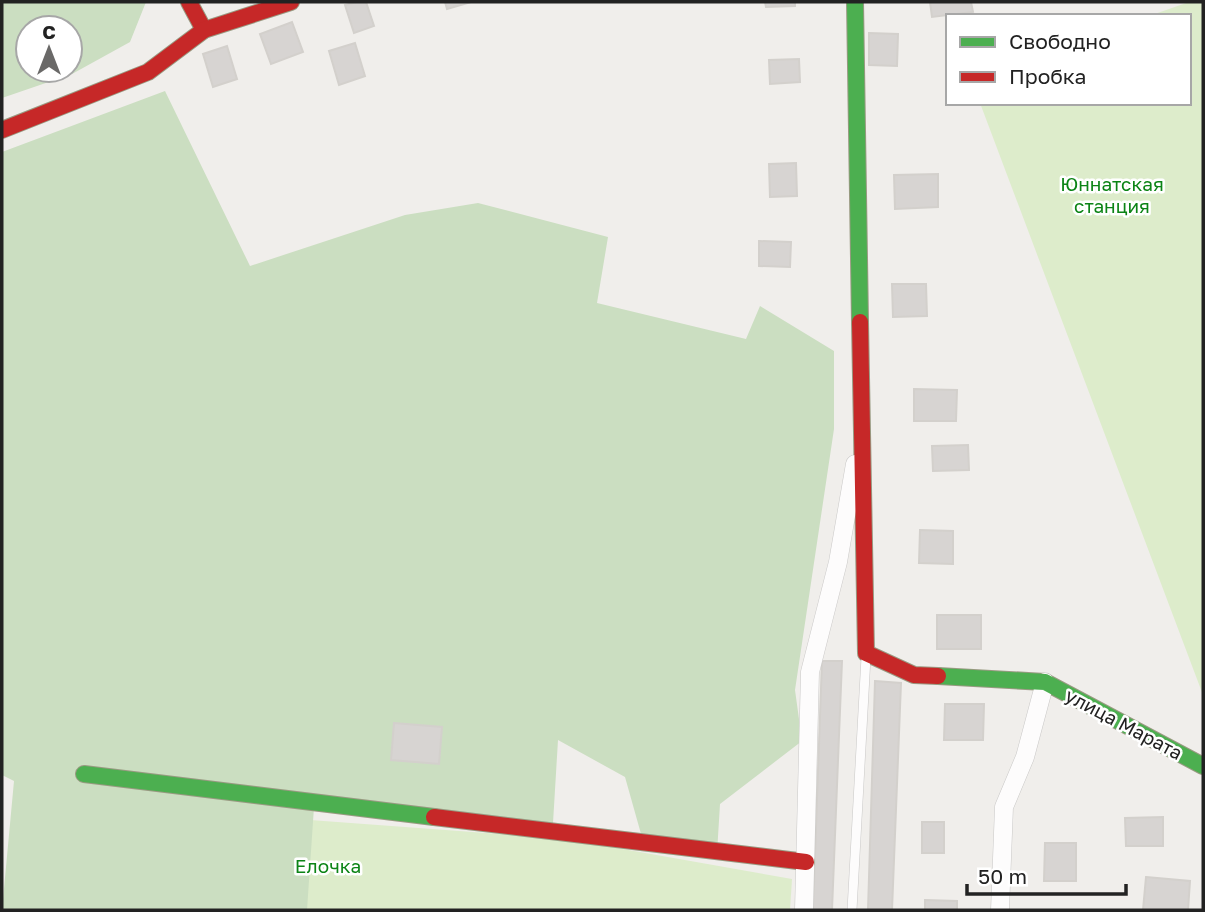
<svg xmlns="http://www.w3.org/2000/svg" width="1205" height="912" font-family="'Golos Text',sans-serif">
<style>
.grass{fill:#ddeccb}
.forest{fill:#cbdec1;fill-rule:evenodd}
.building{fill:#d7d4d2;stroke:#d3d0cc;stroke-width:2}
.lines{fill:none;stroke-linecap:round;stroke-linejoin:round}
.lane-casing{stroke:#c9c8c7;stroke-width:10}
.street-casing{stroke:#c9c8c7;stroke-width:19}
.fast-casing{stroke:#999a82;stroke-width:18}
.jam-casing{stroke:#999a82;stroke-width:18}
.lane{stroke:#fdfcfc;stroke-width:9}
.street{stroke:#fdfcfc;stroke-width:18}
.fast{stroke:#4caf50;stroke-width:16}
.jam{stroke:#c62828;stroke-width:16}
.labels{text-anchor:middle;stroke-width:5;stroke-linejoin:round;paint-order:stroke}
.park-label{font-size:19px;fill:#0c8416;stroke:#fff}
.street-label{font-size:19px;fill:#222;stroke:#fff}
</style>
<rect width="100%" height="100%" fill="#f0eeeb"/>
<g class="grass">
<polygon points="1189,2 1203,2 1203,695 980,103 1189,103 1189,16 1149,16"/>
<polygon points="283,818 566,839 792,879 790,910 283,910"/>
</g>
<g class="forest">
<path d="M 2,2 L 146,2 L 130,42 L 72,74 L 2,98 ZM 28,28 L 70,28 L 70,70 L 28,70 Z"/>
<polygon points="165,91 250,266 405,215 478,203 608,237 597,303 746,339 760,306 834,351 834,429 795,690 802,741 720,804 717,853 643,841 625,777 558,740 553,823 314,807 307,910 2,910 14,781 2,775 2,152"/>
</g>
<g class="building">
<polygon points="357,2 366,2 374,26 354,33 345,5"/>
<polygon points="445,2 471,2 447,9"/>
<polygon points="765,2 795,2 795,6 766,7"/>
<polygon points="930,2 971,2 973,12 932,17"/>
<polygon points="292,22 303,52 271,64 260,34"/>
<polygon points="869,33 898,34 897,66 869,65"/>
<polygon points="355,43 365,76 339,85 329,51"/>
<polygon points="227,46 237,79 213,87 203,54"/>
<polygon points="799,59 800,82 770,84 769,60"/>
<polygon points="796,163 797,196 770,197 769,164"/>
<polygon points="938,174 938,207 895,209 894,175"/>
<polygon points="759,241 791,242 790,267 759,266"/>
<polygon points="892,284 926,284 927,316 893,317"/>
<polygon points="914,389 957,390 956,421 914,421"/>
<polygon points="968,445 969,470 933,471 932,446"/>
<polygon points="920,530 953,531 953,564 919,563"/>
<rect x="937" y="615" width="44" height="34"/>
<polygon points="822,661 842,661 832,910 813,910"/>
<polygon points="875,681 901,683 892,910 868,910"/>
<polygon points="945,704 984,704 983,740 944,740"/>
<polygon points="394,723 442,727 439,764 391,760"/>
<polygon points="1163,817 1163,846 1126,846 1125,818"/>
<rect x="922" y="822" width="22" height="31"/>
<polygon points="1045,843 1076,843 1076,881 1044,881"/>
<polygon points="1146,877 1190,881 1188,910 1143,910"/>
<polygon points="925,900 957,901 957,910 925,910"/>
</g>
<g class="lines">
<g class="lane-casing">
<polyline id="lane" points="852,910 866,657"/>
</g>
<g class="street-casing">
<g id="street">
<polyline points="804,910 810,672 838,562 855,464"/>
<polyline points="1000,910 1004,807 1025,757 1045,682"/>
</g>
</g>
<g class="fast-casing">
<g id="fast">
<polyline points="855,2 860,322"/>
<polyline points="938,676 1045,682 1203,766"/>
<polyline points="84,774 434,817"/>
</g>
</g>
<g class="jam-casing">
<g id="jam">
<polyline points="189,2 204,30"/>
<polyline points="2,130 148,72 204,30 291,2"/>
<polyline points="860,322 866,653 914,675 938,676"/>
<polyline points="434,817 806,862"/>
</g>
</g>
<use href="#lane" class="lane"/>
<use href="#street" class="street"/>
<use href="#fast" class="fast"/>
<use href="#jam" class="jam"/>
</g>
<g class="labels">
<g class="park-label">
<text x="1112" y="191">Юннатская<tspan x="1112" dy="22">станция</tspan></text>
<text x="328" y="873">Елочка</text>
</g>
<g class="street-label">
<text transform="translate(1124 724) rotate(28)" y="7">улица Марата</text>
</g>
</g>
<rect width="1205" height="912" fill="none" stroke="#222222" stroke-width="7"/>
<rect x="946" y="14" width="245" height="91" fill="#ffffff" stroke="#a7a7a7" stroke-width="2"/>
<rect x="960" y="37" width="35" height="10" fill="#4caf50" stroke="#a7a7a7" stroke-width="2"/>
<text x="1009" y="49" font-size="21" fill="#222222">Свободно</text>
<rect x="960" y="72" width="35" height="10" fill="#c62828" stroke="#a7a7a7" stroke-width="2"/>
<text x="1009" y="84" font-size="21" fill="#222222">Пробка</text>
<g transform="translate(49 49)"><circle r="33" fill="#ffffff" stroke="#a7a7a7" stroke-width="2"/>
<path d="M0-5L12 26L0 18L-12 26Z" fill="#6a6968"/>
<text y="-10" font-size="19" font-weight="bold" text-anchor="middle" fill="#222222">С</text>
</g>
<path d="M967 884v10h159v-10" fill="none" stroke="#222222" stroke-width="3.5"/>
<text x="978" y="884" font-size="21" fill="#222222" stroke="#ffffff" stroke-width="5" paint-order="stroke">50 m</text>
</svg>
